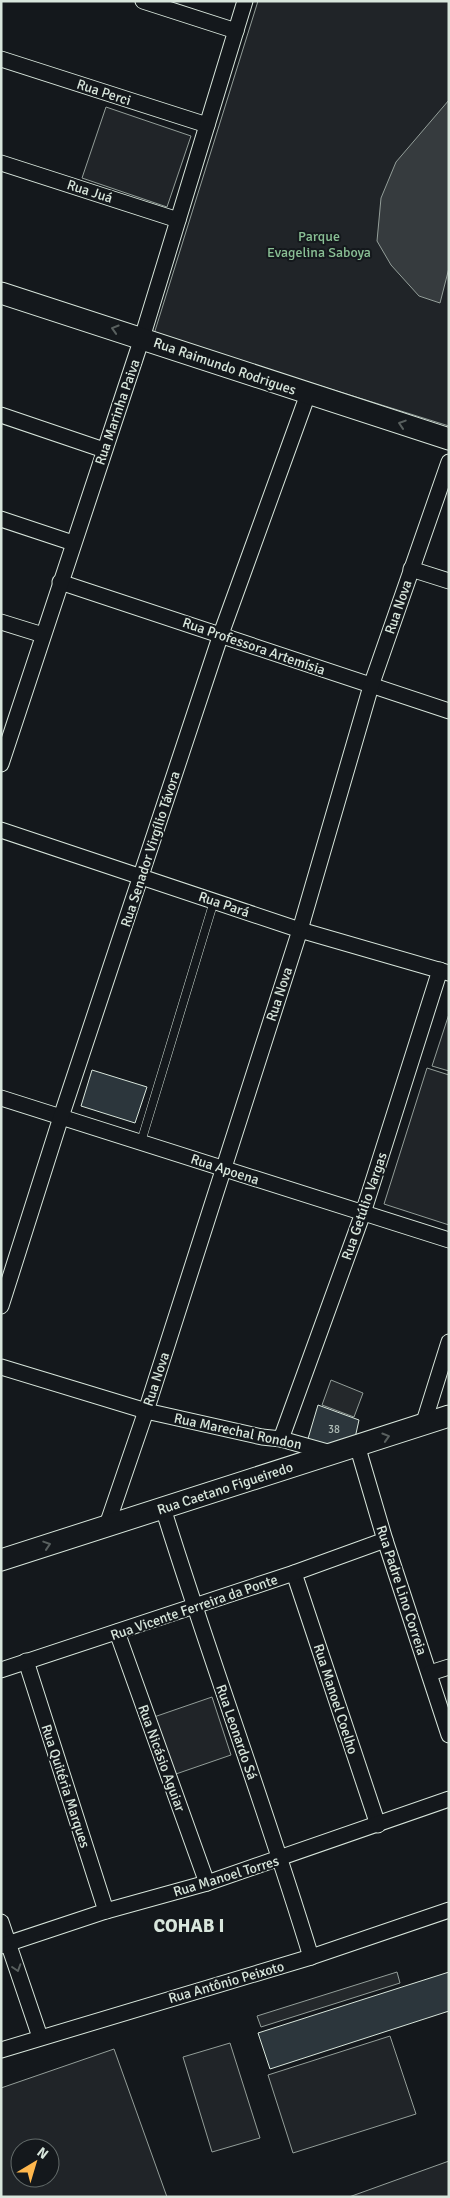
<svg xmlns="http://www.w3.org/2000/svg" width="450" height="2198" font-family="Signika,sans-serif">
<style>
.green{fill:#202428;stroke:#939e99;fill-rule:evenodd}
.parking{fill:#24282b;stroke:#939e99}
.water{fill:#363b3e;stroke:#939e99}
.building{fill:#2c363c;stroke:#d8e6dc}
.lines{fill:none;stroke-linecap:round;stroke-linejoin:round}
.lane-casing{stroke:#d8e6dc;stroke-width:9}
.street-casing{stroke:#d8e6dc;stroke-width:17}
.secondary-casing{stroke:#d8e6dc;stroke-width:23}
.lane{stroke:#14181c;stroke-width:8}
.street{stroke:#14181c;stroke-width:15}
.secondary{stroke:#14181c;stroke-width:21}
.oneway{stroke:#59605f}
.labels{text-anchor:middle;stroke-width:4;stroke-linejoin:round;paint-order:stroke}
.number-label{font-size:11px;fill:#adbab4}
.street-label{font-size:14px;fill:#d8e6dc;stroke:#14181c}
.park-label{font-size:14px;fill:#8ac095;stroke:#14181c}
.district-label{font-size:19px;font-weight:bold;fill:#d8e6dc;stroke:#14181c}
</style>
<rect width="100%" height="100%" fill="#14181c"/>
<g class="green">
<polygon points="258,1 449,1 449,426 154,334"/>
<polygon points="106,107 191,136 167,207 82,178"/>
<polygon points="449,1014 449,1071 432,1066"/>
<polygon points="427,1068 449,1075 449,1225 384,1204"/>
<polygon points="212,1697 231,1755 173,1775 154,1717"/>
<polygon points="390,2036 416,2114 293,2153 268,2075"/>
<polygon points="230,2043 260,2138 212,2152 183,2057"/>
<path d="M 114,2049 L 167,2197 L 1,2197 L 1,2088 ZM 20,2148 L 50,2148 L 50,2178 L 20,2178 Z"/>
<polygon points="449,2161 449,2197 349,2197"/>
</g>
<g class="parking">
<polygon points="331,1380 363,1393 354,1417 322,1405"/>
<polygon points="397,1972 400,1983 261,2027 257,2016"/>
</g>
<polygon class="water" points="449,100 449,268 440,303 419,296 391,265 377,241 381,198 396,162"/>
<g class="building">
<polygon points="92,1070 147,1087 135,1123 81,1106"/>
<polygon points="318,1405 359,1420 355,1438 318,1446 307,1442"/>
<polygon points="449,1972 449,2011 270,2069 258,2033"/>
</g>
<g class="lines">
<g class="lane-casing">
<polyline id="lane" points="141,1142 214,901"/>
</g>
<g class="street-casing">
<g id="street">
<polyline points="143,1 236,31"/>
<polyline points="1,59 207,125"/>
<polyline points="1,163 178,220"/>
<polyline points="1,415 104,450"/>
<polyline points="1,519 73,543"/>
<polyline points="411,569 449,581"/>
<polyline points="60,582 449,711"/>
<polyline points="1,622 43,635"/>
<polyline points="1,764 142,338 245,1"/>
<polyline points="1,830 300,930 449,973"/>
<polyline points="1,1098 449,1240"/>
<polyline points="1,1306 61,1117 221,634 308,394"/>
<polyline points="1,1367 146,1411 262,1437 281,1439 331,1453"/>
<polyline points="423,1425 449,1342"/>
<polyline points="281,1439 363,1213 440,970"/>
<polyline points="357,1445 385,1540 449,1735"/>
<path d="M 163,1508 C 210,1659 265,1806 311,1957"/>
<polyline points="107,1525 146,1411 300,930 371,686 449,462"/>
<polyline points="294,1573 378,1825"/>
<polyline points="117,1632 207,1883"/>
<polyline points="26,1661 106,1911"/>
<polyline points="1,1670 294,1573 385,1540"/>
<polyline points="430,1673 449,1667"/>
<polyline points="1,1922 40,2037"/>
<polyline points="1,1946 106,1911 207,1883 449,1799"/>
<polyline points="1,2050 311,1957 449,1910"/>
</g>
</g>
<g class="secondary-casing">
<g id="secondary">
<polyline points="1,293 449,439"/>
<polyline points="1,1560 449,1416"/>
</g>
</g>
<use href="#lane" class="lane"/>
<use href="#street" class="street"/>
<use href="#secondary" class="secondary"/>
</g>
<defs><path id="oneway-chevron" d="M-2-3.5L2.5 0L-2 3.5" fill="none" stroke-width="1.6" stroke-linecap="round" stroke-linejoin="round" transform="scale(1.25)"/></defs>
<g class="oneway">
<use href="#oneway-chevron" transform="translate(115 329) rotate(-163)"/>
<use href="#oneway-chevron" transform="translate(402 424) rotate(-162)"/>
<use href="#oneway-chevron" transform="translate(386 1437) rotate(-17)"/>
<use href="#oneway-chevron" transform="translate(47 1545) rotate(-18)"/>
<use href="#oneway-chevron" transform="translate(17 1968) rotate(72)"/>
</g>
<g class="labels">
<g class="number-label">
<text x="334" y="1433">38</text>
</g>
<g class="street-label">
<text transform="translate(104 92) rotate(18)" y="5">Rua Perci</text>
<text transform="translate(90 191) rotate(18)" y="5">Rua Juá</text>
<text transform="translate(225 366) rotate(19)" y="5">Rua Raimundo Rodrigues</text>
<text transform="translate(117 412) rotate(-71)" y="5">Rua Marinha Paiva</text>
<text transform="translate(398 607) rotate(-71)" y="5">Rua Nova</text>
<text transform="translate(254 646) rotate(19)" y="5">Rua Professora Artemísia</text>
<text transform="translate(150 849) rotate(-72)" y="5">Rua Senador Virgílio Távora</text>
<text transform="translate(224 904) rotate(19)" y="5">Rua Pará</text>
<text transform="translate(279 994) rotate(-72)" y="5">Rua Nova</text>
<text transform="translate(225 1169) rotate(18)" y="5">Rua Apoena</text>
<text transform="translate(364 1206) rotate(-71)" y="5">Rua Getúlio Vargas</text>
<text transform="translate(156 1379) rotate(-72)" y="5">Rua Nova</text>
<text transform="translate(238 1431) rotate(12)" y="5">Rua Marechal Rondon</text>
<text transform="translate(225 1488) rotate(-18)" y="5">Rua Caetano Figueiredo</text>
<text transform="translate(402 1590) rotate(72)" y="5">Rua Padre Lino Correia</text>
<text transform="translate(194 1607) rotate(-19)" y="5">Rua Vicente Ferreira da Ponte</text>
<text transform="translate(336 1699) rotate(72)" y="5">Rua Manoel Coelho</text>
<text transform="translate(237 1732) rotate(71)" y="5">Rua Leonardo Sá</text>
<text transform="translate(162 1758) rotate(70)" y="5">Rua Nicásio Aguiar</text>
<text transform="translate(66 1786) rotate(72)" y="5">Rua Quitéria Marques</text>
<text transform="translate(226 1876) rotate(-17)" y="5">Rua Manoel Torres</text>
<text transform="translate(226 1982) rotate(-16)" y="5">Rua Antônio Peixoto</text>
</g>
<g class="park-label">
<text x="319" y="241">Parque<tspan x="319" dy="16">Evagelina Saboya</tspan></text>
</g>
<g class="district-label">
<text x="189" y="1932">COHAB I</text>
</g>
</g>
<rect width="450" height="2198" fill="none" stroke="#d8e6dc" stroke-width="5"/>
<g transform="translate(35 2163) rotate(38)"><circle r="24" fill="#14181c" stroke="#626a69"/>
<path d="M0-4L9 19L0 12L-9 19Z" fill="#ffb74d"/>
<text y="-8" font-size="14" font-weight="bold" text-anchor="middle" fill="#d8e6dc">N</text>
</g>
</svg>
